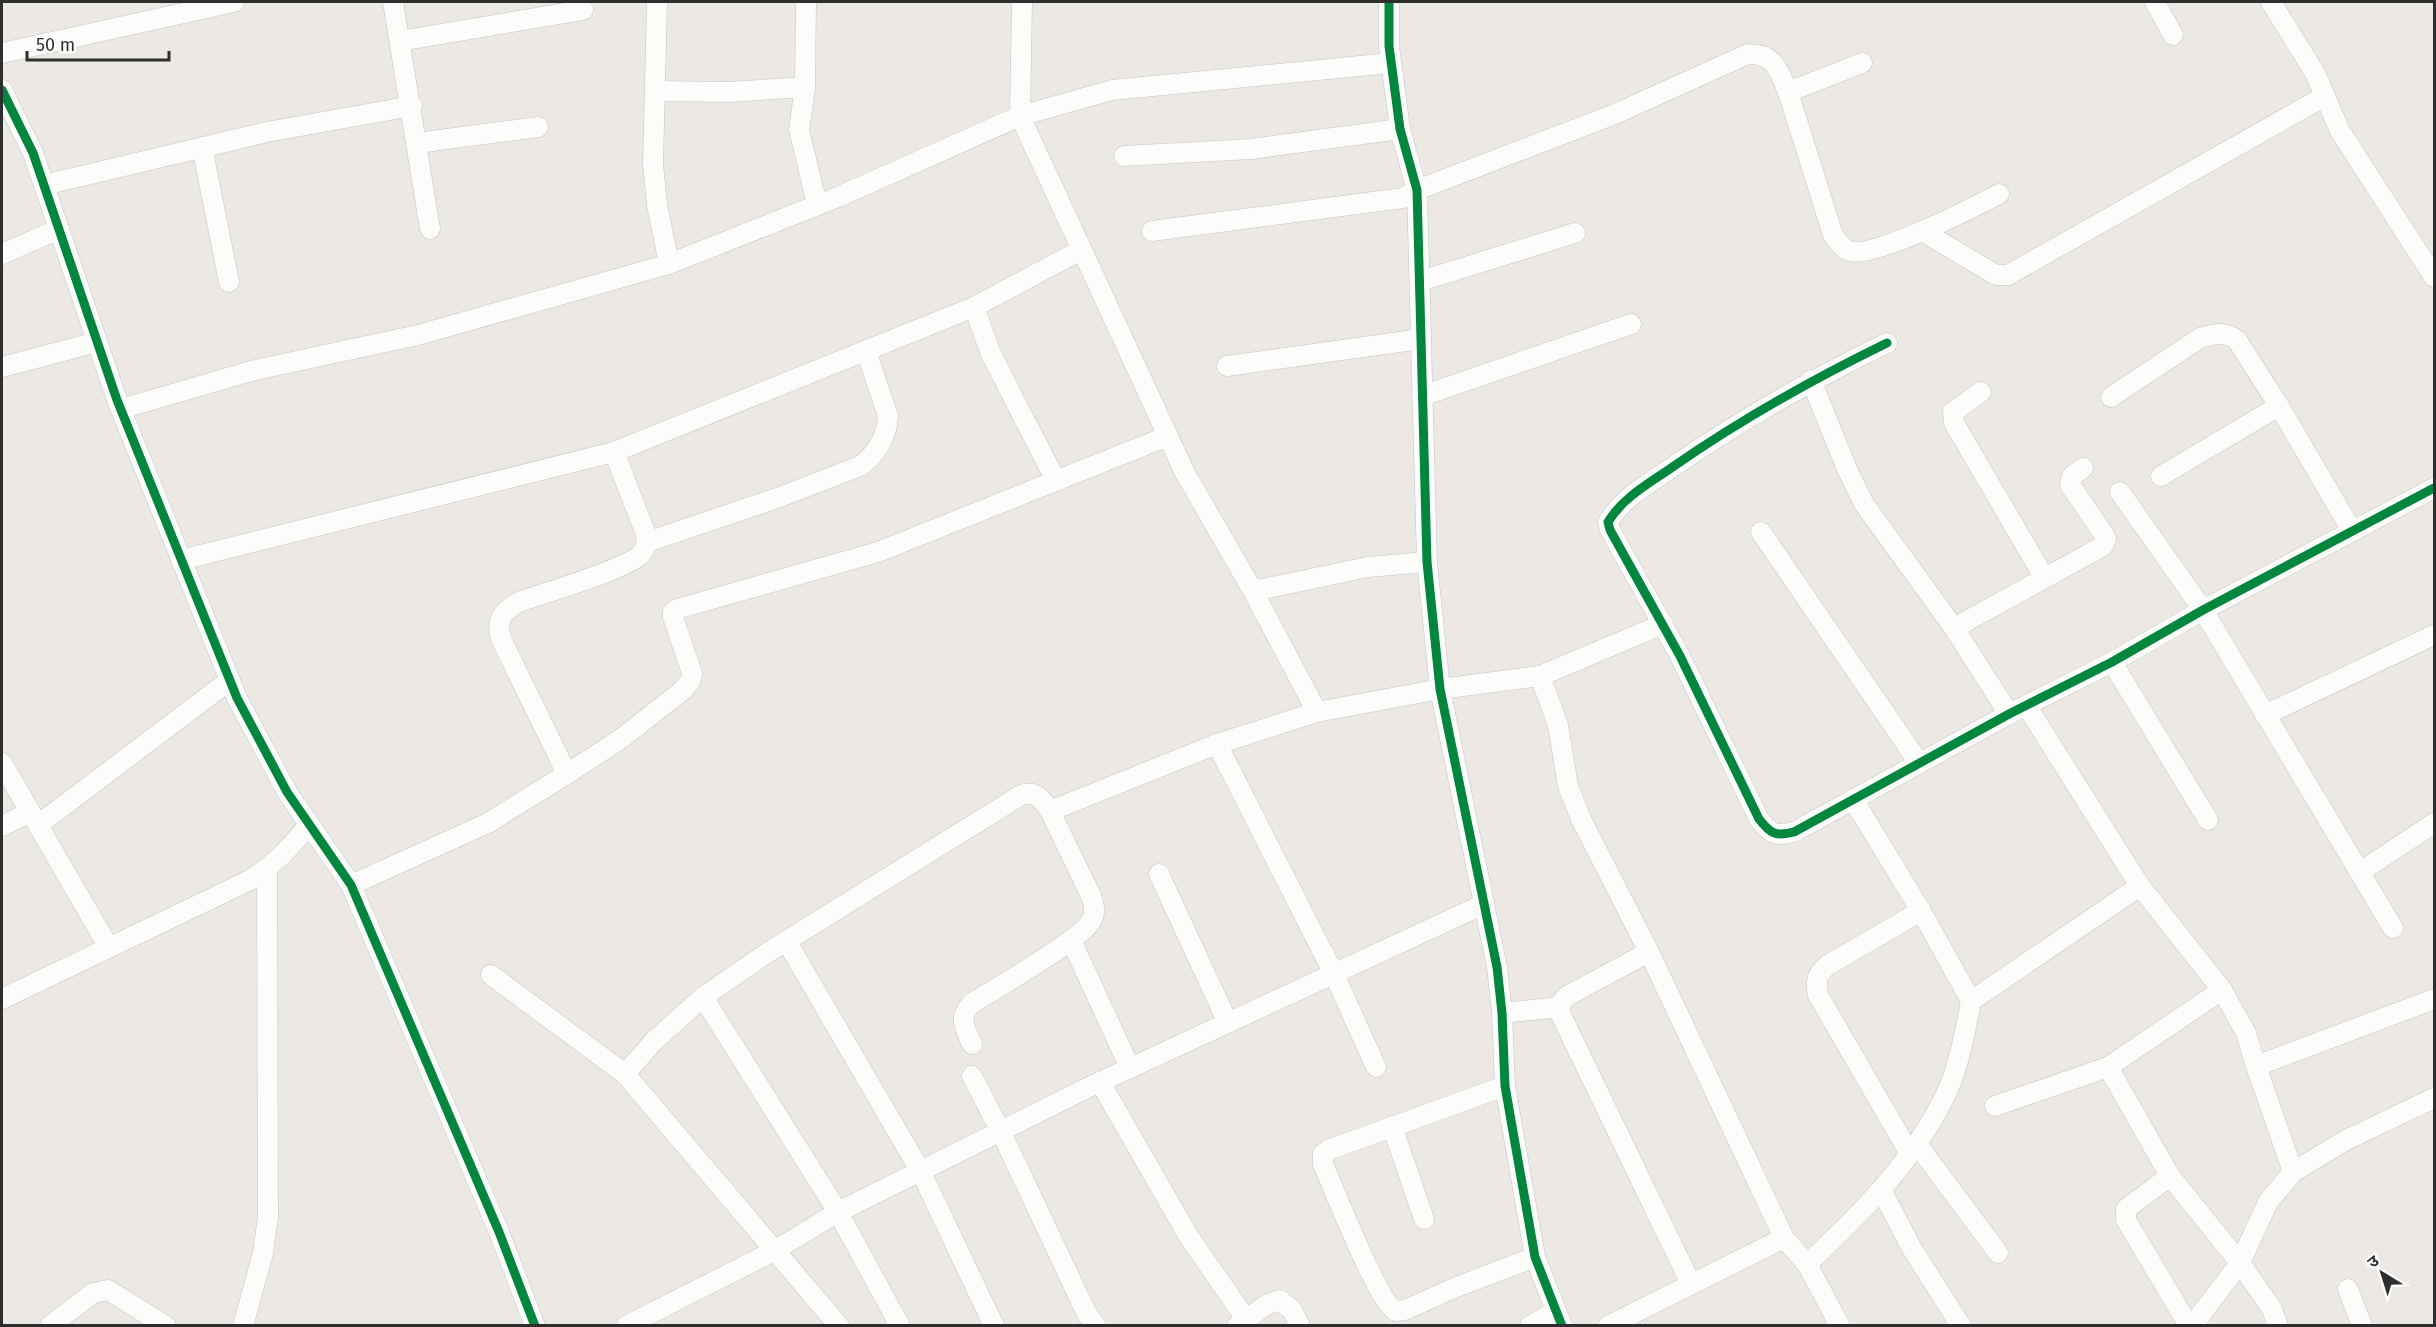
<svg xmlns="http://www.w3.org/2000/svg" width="2436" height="1327" font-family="'Fira Sans','Noto Sans Devanagari',sans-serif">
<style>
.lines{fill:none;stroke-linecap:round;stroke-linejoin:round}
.minor-casing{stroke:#c5c4c5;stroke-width:21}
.minor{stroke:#fcfcfb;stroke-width:20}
.cycleway-casing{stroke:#fff;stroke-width:13}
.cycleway{stroke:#00873e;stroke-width:9}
</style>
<rect width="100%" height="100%" fill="#ece8e4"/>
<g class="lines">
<g class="minor-casing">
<g id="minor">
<polyline points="393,2 430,229"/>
<polyline points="657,2 653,164 657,205 669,264"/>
<polyline points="806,2 805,87 799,130 817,204"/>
<polyline points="1022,2 1020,116 1185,473 1253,591 1317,712"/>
<polyline points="1389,2 1389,46 1400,129 1417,190 1427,562 1440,689 1497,967 1502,1013 1505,1086 1535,1257 1562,1326"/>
<polyline points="2155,2 2173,35"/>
<polyline points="2271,2 2315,73 2340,131 2434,277"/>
<polyline points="400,41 583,10"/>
<polyline points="2,53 234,2"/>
<polyline points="2,90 33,153 117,400 237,698 287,792 351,885 499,1232 535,1326"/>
<polyline points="655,91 729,92 805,87"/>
<polyline points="1788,92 1862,63"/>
<polyline points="417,143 538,127"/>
<polyline points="202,147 229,282"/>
<polyline points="1124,156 1251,149 1400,129"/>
<polyline points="44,185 267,132 412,106"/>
<path d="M 1152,231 L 1403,198 L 1417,190 L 1615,114 L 1748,54 C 1776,54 1778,70 1788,92 L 1833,235 C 1837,240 1842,248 1849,251 C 1872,260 1974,207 1999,194"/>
<polyline points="1922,231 1996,275 2008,275 2325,96"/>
<polyline points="2,254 59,229"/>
<polyline points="1421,281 1575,233"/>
<polyline points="974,307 991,354 1056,481"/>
<path d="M 1887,343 C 1813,379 1742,419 1674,466 C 1650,483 1623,497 1608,522 L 1610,530 L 1680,656 L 1759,819 C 1770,833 1775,837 1794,832 L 2009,714 L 2112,662 L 2203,610 L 2434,488"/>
<polyline points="1227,366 1421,339"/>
<polyline points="2,367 97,342"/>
<polyline points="1811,380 1847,469 1864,504 1954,628 2009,714"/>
<polyline points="1981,392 1953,412 1954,423 2044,577"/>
<polyline points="1422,396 1631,324"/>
<path d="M 2111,397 L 2200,338 C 2215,334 2224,331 2237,340 L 2279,406 L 2352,531"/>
<polyline points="121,409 251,371 418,335 669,264 838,197 1020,116 1112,90 1391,63"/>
<polyline points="2161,476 2279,406"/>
<polyline points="2120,492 2203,610 2393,928"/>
<polyline points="1761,532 1919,763"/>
<path d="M 647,542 L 780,497 L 860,466 C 877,454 887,436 888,416 L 866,351"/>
<polyline points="181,560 614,452 974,307 1081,250"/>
<polyline points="1253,591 1368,567 1427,562"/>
<polyline points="1954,628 2103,546 2106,539 2103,533 2070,485 2072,476 2083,468"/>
<polyline points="2112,662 2208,820"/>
<polyline points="1540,676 1558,725 1568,786 1581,819 1649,952 1784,1238 1807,1264 1840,1326"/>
<polyline points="2026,705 2140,886 2222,990 2246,1033 2256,1066 2293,1172"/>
<polyline points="2265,715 2434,635"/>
<polyline points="1217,744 1334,974 1376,1067"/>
<polyline points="2,763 108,946"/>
<path d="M 567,774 L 501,639 C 496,619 502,612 519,602 C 544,593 624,570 640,555 C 646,549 647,542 646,534 L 614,452"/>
<polyline points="1853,799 1921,911 1971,1001"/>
<polyline points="1050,811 1217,744 1317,712 1440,689 1540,676 1663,624"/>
<polyline points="38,825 230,680"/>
<polyline points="2,826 30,812"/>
<polyline points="2360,872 2434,823"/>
<polyline points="1159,874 1228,1023"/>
<polyline points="351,885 488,823 567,774 622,738 683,690 691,680 692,673 673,617 673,612 677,609 878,552 1168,436"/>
<polyline points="1071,940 1130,1068"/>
<polyline points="787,942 921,1172 994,1326"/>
<polyline points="1649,952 1567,996 1561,1003 1560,1013 1691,1284"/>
<polyline points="491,975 625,1074 839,1326"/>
<polyline points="703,997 838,1212 900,1326"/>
<path d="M 2,999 L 248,881 C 274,866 290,847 309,825"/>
<polyline points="1502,1013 1560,1007"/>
<polyline points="2256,1066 2434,999"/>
<polyline points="2108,1067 2170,1176 2240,1263 2272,1309 2278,1326"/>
<path d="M 625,1074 L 654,1041 L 703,997 L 767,953 L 1021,795 C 1036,790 1042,799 1050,811 L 1092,898 C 1094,906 1096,913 1091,921 C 1081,940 994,989 971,1004 C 958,1018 965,1028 972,1044"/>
<polyline points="972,1076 1002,1134 1086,1312 1096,1326"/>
<polyline points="1100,1082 1189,1237 1246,1319"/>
<path d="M 1505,1086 L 1328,1150 L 1323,1154 L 1323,1164 C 1333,1187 1379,1304 1396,1311 L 1405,1310 L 1454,1288 L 1535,1257"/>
<polyline points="1995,1106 2108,1067 2222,990"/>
<polyline points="1392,1126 1424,1219"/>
<polyline points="1917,1144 1998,1253"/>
<path d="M 1910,1154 L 1818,995 C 1815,980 1817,974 1828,965 L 1921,911"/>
<polyline points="2170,1176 2126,1209 2126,1220 2189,1326"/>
<polyline points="1882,1191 1911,1247 1961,1326"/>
<path d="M 1807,1264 C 1861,1214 1913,1162 1946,1094 C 1958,1070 1966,1029 1971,1001 L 2140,886"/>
<polyline points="2348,1289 2362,1326"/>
<polyline points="50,1326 93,1293 108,1290 166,1326"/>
<polyline points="243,1326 263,1253 268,1217 267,870"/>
<polyline points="626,1326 774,1251 838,1212 1085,1089 1484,904"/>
<polyline points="1237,1326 1266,1305 1280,1300 1292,1310 1300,1326"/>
<polyline points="1530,1326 1556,1311"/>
<polyline points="1608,1326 1784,1238"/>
<polyline points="2192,1326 2240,1263 2268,1202 2293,1172 2346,1140 2434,1098"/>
</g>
</g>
<use href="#minor" class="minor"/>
<g class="cycleway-casing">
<g id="cycleway">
<polyline points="1389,2 1389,46 1400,129 1417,190 1427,562 1440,689 1497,967 1502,1013 1505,1086 1535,1257 1562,1326"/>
<polyline points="2,90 33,153 117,400 237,698 287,792 351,885 499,1232 535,1326"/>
<path d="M 1887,343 C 1813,379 1742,419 1674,466 C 1650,483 1623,497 1608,522 L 1610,530 L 1680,656 L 1759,819 C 1770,833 1775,837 1794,832 L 2009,714 L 2112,662 L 2203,610 L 2434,488"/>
</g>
</g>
<use href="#cycleway" class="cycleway"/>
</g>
<rect width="2436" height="1327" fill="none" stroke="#2e2e2e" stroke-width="6"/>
<g transform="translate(2382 1273) rotate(322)" stroke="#ffffff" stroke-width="4.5" paint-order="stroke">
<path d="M0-4.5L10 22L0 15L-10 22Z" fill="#2e2e2e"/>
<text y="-9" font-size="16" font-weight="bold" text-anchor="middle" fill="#2e2e2e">उ</text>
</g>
<path d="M27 51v9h142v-9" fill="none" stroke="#2e2e2e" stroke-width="3"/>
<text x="36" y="51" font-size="18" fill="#2e2e2e" stroke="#ffffff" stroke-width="4.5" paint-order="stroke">50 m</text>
</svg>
